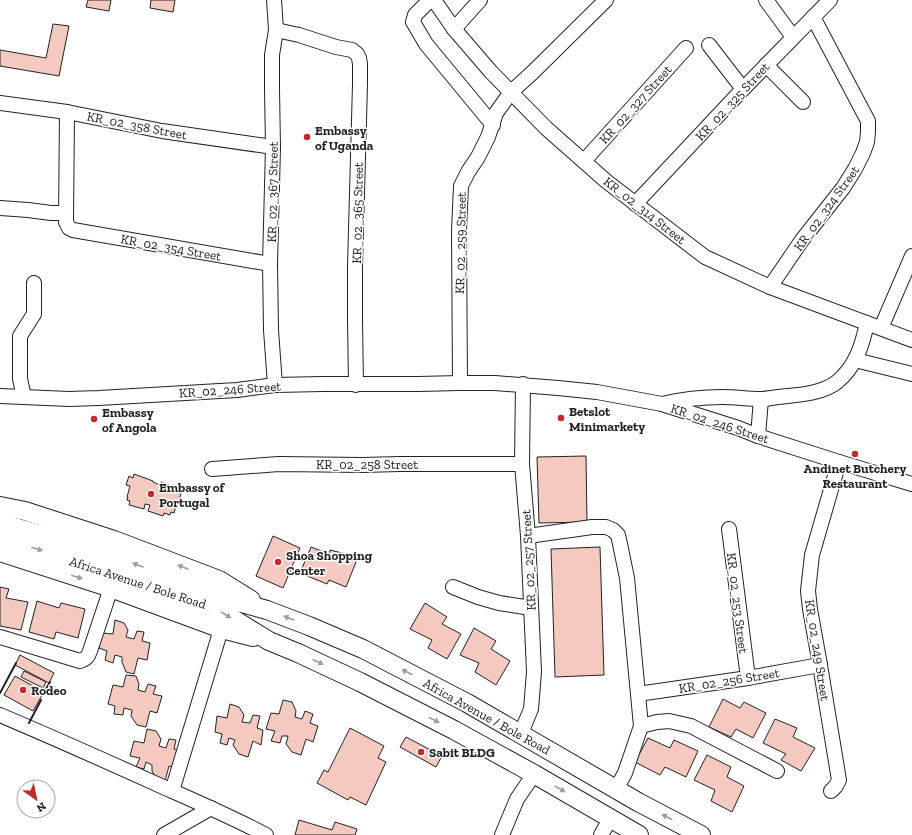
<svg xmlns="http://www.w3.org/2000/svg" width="912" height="835" font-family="'Zilla Slab',serif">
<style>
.building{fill:#f3c9c0;stroke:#222}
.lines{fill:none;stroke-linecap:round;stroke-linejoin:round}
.minor-casing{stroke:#222;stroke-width:16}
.major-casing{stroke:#222;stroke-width:20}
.minor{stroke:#fff;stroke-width:14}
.major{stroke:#fff;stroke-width:18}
.wall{stroke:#222;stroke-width:2}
.oneway{fill:#9c9c9c}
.poi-dot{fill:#c62828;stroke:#fff;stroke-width:1.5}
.labels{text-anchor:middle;stroke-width:3;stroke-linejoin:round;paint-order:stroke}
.street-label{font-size:13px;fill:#222;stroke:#fff}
.poi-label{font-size:13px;font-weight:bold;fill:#222;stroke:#fff;text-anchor:start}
</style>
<rect width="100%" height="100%" fill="#fff"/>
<g class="building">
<polygon points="88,0 111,0 109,11 86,7"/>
<polygon points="151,0 175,0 173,12 150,8"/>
<polygon points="53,24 69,26 59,76 0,66 0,50 46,58"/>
<polygon points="586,456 587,522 539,523 537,457"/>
<polygon points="134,474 153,481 153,482 160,485 161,482 179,489 178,493 181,494 178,502 177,502 174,513 171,512 170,515 164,513 163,516 148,511 150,505 145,504 144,509 129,505 130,501 127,500 128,497 127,497 130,486 126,485 129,476 133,478"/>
<polygon points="273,536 300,548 283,588 256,576"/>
<polygon points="311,547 329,554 330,550 358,557 346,587 329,580 327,584 300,573"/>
<polygon points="600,547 604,675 555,677 551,549"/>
<polygon points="0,587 9,589 6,598 28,602 21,630 0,626"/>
<polygon points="37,601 59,608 61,603 85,609 78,638 56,632 54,639 29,632"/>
<polygon points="425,603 447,617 442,624 461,634 447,659 428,648 432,640 410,629"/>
<polygon points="115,620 124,623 128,630 126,637 134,639 137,631 144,632 142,641 150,643 147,660 138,658 134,674 126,672 122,662 122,657 115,655 113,663 105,660 107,651 99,648 102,633 113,634"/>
<polygon points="474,628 496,641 491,649 510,661 496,685 475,672 479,663 460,655"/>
<polygon points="20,655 54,673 49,683 15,665"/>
<polygon points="24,671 46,682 43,688 21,677"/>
<polygon points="126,675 136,676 139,684 138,690 145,692 148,684 156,686 153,694 162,696 157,713 150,711 146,727 137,725 131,716 132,710 124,708 123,715 114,714 115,706 108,704 113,685 123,687"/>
<polygon points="15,676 44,692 33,711 4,695"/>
<polygon points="723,699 740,708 744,702 766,713 753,738 736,729 731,737 709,727"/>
<polygon points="283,700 292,702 296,711 295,717 302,719 305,711 313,714 310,723 318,726 313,742 306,739 301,755 292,752 286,744 288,736 282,736 280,743 271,741 275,731 266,729 271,713 279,714"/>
<polygon points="230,704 239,707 244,715 242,722 250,723 253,715 260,716 257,728 263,730 261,745 253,741 248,757 239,754 233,745 235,740 229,738 227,745 220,743 222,734 215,732 217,716 227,718"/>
<polygon points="775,719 797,728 793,737 815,748 801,771 781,760 786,754 763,743"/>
<polygon points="350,728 384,746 378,758 386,762 366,805 350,797 348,800 317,783 324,770 328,772"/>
<polygon points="147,729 156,731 161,739 159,746 166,748 169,739 176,740 174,749 183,751 179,769 169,766 165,781 158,781 152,771 152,765 146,762 144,769 136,767 140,758 130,756 134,741 144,743"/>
<polygon points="406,737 442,756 436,767 400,747"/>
<polygon points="648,738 670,748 674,740 698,751 686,777 665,767 660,775 635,762"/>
<polygon points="707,755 731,767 727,777 744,786 732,812 711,801 715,790 694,780"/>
<polygon points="299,820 332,830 335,822 357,829 355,835 295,835"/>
</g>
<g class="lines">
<g class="minor-casing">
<g id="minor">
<polyline points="274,0 276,30 272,55 272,89 273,147 270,264 271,330 275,385"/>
<polyline points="430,0 415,15 413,22 426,44 493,125"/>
<polyline points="434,0 454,29 491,72 546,128 606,181 705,257 770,287 912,340"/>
<polyline points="766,0 793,37"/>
<polyline points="454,29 480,0"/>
<polyline points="276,30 299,35 336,47 352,50 357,54 359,58 360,64 360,84 355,266 355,319 356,385"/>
<polyline points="709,45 743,89"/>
<polyline points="766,65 803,102"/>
<polyline points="0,103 67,112 162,131 273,147"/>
<polyline points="67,112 66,222 69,228 73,230 270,264"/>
<polyline points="584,161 686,48"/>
<polyline points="635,204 743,89 830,0"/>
<polyline points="0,208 28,210 51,213 65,213"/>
<polyline points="770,287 802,240 843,188 855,169 863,153 867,142 868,132 868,121 813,17"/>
<polyline points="881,328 912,256"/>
<polyline points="855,360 912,374"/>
<polyline points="460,383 459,230 461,186 468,172 478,157 488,137 496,113 511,92 532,73 606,0"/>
<polyline points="0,396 69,399 99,398 237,390 275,385 323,384 418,384 460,383 495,383 558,388 597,392 662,404 738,428 758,436 839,462 912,484"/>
<polyline points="24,397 20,379 20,336 34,314 34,283"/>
<path d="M 662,404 C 683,399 702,397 723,397 C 735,397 748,399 760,399 C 766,399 772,398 778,397 C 797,395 822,394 837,382 C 856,366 862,346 867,323"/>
<polyline points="758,436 761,399"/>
<polyline points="212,469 279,464 362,465 400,464 522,464"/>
<polyline points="729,529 748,678"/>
<polyline points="528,536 592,527 606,527 613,530 618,535 620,544 627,578 641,726 625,773 616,789"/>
<polyline points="453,587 478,597 499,603 531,608"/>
<path d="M 0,637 L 80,661 C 86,659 88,657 90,651 L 111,588"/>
<polyline points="638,694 748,678 820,665"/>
<path d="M 0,715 C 54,738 108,762 161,786 C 197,802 232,817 266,835"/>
<polyline points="641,726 657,722 669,721 691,726 777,771"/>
<polyline points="521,733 531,709 534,672 528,536 522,464 523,384"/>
<polyline points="172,791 219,636 222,629"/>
<polyline points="831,791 836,786 839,780 820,665 810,609 808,591 812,555 839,462"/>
<polyline points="164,835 211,808"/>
<polyline points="502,835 517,799 534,774"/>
<polyline points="601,835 610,819"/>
</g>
</g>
<g class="major-casing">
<g id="major">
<polyline points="0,506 25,511 114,540 219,580 251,600"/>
<polyline points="0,523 66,542 121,559 185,583 212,595 267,610 309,626 363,649 467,703 638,802 701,835"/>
<polyline points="0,538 16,542 118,575 168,593 214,607 269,641 298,653 360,682 454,730 534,774 639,835"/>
<polyline points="0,552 111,588 222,629 253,637"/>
</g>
</g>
<use href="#minor" class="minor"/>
<use href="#major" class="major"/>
<g class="wall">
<polyline points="0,693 16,663"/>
<polyline points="43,694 50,682"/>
<polyline points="29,723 41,700"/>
</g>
</g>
<defs><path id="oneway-solid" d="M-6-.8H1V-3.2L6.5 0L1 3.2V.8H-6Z"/></defs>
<g class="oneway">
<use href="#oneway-solid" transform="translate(37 549) rotate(18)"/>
<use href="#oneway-solid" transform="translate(138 565) rotate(-159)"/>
<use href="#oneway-solid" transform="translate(183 567) rotate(-159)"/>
<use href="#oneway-solid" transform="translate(77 577) rotate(18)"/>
<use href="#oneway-solid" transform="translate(226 615) rotate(31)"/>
<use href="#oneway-solid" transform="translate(289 618) rotate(-159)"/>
<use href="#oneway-solid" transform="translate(318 662) rotate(25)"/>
<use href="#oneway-solid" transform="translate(407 672) rotate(-153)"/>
<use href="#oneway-solid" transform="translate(434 720) rotate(27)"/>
<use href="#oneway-solid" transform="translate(560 789) rotate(30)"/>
<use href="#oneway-solid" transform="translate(667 817) rotate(-152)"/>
</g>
<g class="poi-dot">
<circle cx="307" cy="137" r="4"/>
<circle cx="561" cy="418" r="4"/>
<circle cx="94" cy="419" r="4"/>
<circle cx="855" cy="454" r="4"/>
<circle cx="151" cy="494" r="4"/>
<circle cx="278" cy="562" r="4"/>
<circle cx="23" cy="690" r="4"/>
<circle cx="421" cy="752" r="4"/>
</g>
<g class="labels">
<g class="street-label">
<text transform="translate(732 101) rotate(-47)" y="5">KR_02_325 Street</text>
<text transform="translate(635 104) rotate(-48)" y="5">KR_02_327 Street</text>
<text transform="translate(137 125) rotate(11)" y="5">KR_02_358 Street</text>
<text transform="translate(272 192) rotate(-89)" y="5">KR_02_367 Street</text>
<text transform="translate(826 208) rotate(-54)" y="5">KR_02_324 Street</text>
<text transform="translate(645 210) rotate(38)" y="5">KR_02_314 Street</text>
<text transform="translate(357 213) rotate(-89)" y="5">KR_02_365 Street</text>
<text transform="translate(460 243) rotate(-89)" y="5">KR_02_259 Street</text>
<text transform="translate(171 247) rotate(10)" y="5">KR_02_354 Street</text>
<text transform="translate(230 389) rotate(-4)" y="5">KR_02_246 Street</text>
<text transform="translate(720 423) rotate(18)" y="5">KR_02_246 Street</text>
<text x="367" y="469">KR_02_258 Street</text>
<text transform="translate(528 560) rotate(-93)" y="5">KR_02_257 Street</text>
<text transform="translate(138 582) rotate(18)" y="5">Africa Avenue / Bole Road</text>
<text transform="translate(738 603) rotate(83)" y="5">KR_02_253 Street</text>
<text transform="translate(818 650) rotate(81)" y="5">KR_02_249 Street</text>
<text transform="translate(729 680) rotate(-9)" y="5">KR_02_256 Street</text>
<text transform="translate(487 716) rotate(29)" y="5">Africa Avenue / Bole Road</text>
</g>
<g class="poi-label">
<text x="315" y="135">Embassy<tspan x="315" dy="15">of Uganda</tspan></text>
<text x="569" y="416">Betslot<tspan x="569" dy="15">Minimarkety</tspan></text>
<text x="102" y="417">Embassy<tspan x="102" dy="15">of Angola</tspan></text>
<text x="855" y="473" text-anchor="middle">Andinet Butchery<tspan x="855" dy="15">Restaurant</tspan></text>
<text x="159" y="492">Embassy of<tspan x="159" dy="15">Portugal</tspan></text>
<text x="286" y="560">Shoa Shopping<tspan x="286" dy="15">Center</tspan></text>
<text x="31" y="695">Rodeo</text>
<text x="429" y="757">Sabit BLDG</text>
</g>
</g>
<g transform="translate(36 799) rotate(147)"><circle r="19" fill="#ffffff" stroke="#a7a7a7"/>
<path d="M0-3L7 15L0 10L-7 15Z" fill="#c62828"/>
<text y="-6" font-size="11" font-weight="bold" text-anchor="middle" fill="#222222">N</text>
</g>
</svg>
